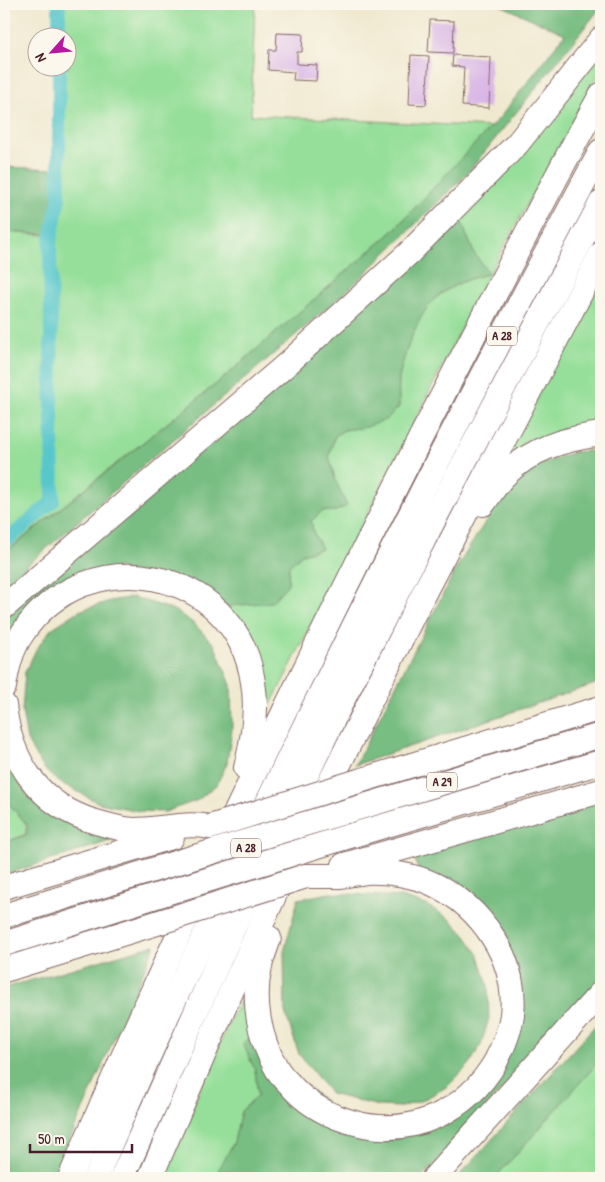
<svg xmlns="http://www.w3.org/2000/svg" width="605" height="1182" font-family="'Patrick Hand',sans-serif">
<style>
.green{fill:#96df9a;stroke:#707f62}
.forest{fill:#78be82;stroke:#616e56}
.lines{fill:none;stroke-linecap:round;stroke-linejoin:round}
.canal{stroke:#59c7cc;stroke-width:14}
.building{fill:#d8b4e6}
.motorway-casing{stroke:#846665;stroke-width:26}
.motorway{stroke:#fff;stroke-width:24}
.motorway-bridge-casing{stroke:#846665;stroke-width:26;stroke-linecap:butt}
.motorway-bridge{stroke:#fff;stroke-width:24}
.labels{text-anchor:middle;stroke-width:5;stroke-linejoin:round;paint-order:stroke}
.shield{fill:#fbf7ec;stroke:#7f6065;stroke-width:1}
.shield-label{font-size:12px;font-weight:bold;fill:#4a1f2b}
</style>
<rect width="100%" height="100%" fill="#fbf7ec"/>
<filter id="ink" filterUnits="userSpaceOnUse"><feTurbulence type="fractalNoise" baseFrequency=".02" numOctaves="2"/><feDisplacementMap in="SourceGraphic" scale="10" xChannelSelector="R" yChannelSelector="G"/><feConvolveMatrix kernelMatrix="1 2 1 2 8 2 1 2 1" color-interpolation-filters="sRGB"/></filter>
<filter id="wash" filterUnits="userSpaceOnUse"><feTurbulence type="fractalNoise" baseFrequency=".0096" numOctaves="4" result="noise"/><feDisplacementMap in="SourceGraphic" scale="20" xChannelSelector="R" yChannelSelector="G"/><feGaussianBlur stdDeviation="1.12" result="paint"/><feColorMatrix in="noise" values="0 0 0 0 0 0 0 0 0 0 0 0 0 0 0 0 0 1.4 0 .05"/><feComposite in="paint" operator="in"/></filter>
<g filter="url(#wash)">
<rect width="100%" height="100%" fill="#f0e9d0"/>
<g class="green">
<polygon points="62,4 255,4 251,115 491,127 393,231 220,381 4,553 4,232 56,236 65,200 63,68 68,68 68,38 62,37"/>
<path d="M 601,49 L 601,70 L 489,274 L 263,720 L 221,607 L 288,584 L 289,566 L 302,554 L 322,548 L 314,534 L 311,521 L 322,511 L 336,511 L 346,506 L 335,479 L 329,456 L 335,436 L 344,430 L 367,427 L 399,407 C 399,398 398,388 399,380 C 402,357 419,311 437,297 C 452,285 471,277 489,274 L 474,253 L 459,216 Z"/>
<polygon points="601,271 601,426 501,466"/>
<polygon points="4,798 26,823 26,834 4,843"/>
<polygon points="249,986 254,1042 243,1044 255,1070 258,1095 241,1111 234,1142 220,1169 218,1178 162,1178 231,1018"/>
<polygon points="601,1059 601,1178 495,1178"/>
</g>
<g class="forest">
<polygon points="498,4 601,4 601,7 466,175 348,290 4,585 4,554 220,381 393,231 501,116 565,34"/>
<polygon points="4,167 56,169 47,234 4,232"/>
<path d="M 459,216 L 474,253 L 489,274 C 471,277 452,285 437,297 C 419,311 402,357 399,380 C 398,388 399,398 399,407 L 387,419 L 367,427 L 344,430 L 335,436 L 329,456 L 335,479 L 347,506 L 336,511 L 322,511 L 311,521 L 314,534 L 322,548 L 302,554 L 289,566 L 288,584 L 272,602 L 221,607 L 116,567 L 4,647 L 4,616 Z"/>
<polygon points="601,450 601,682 355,765 457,567 504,492 535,466 574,452"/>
<polygon points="133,597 174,610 193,623 214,644 231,685 232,729 227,763 217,784 198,800 165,812 139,811 99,803 56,780 47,772 36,757 27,740 22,711 25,672 36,650 51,629 79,611 110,601"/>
<polygon points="4,761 31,800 68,822 116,839 4,875 4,843 26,835 28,826 4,798"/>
<polygon points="601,800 601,980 422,1178 218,1178 219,1169 234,1142 241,1111 258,1095 255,1070 243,1044 248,1039 254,1042 365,1135 494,1082 515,960 418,870 414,854"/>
<polygon points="330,893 401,897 426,905 450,919 466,936 479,955 488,986 489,1018 481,1045 469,1065 448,1086 423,1100 401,1107 379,1106 331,1094 299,1054 285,1012 284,952 298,899"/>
<polygon points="155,945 59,1164 45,1178 4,1178 4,988"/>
<polygon points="601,1019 601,1059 495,1178 457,1178"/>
</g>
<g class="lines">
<g class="canal">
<polyline points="59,4 59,38"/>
<polyline points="4,543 53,501 50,244 59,198 59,68"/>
</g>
</g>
<g id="blocks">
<g class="building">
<polygon points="430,20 454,21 453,53 428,52"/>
<polygon points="277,33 303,34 302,52 297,52 297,64 317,65 316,81 293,80 294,72 268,70 269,50 276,50"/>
<polygon points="411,55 429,56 426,105 409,104"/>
<polygon points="453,55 491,57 489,108 462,106 464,67 452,66"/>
</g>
</g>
</g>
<g filter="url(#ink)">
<use href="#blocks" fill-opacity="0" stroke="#846665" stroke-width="1"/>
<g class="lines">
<g class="motorway-casing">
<g id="motorway">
<path d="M 483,504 C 490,495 496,484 504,476 C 532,448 564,439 601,434"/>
<polyline points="4,607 286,365 409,253 517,144 601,39"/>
<path d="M 4,687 C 7,668 11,650 22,634 C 85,538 236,566 253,682 C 258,711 253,740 246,768"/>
<path d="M 4,705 C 10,762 40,806 96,822 C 109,826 121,829 134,830 C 159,830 185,822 210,827"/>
<polyline points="359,781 601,708"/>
<polyline points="341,813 601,735"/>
<polyline points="353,835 601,762"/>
<polyline points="344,865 601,791"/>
<polyline points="4,887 172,837"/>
<polyline points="4,916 185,860"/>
<path d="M 269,938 C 266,947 262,957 260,966 C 252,1000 259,1039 277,1069 C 281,1076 288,1082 294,1089 C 311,1107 332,1117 355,1123 C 412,1138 467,1111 496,1061 C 503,1047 510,1031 512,1015 C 518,960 482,907 433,884 C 414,875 387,871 366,872 C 358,873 349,875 340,876 C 329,876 318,876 306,876"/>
<polyline points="4,944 178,889"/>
<polyline points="4,970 160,922"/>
<path d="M 70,1178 C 178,926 298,678 423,433 C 482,320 539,206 601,95"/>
<path d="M 96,1178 C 144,1061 199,947 253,833 C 363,602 480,376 601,151"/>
<polyline points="122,1178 232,931 340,705 429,529 601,203"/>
<polyline points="150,1178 219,1019 278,887 426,589 601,254"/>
<polyline points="434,1178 601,993"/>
</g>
</g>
<use href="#motorway" class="motorway"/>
<g class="motorway-bridge-casing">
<g id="motorway-bridge">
<polyline points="210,827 359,781"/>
<polyline points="185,860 341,813"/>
<polyline points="178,889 353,835"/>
<polyline points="160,922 306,876"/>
</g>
</g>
<use href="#motorway-bridge" class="motorway-bridge"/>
</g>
</g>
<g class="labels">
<g class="shield">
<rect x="487" y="326.5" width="30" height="19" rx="4"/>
<rect x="427" y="772.5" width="30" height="19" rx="4"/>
<rect x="231" y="838.5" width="30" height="19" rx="4"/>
</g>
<g class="shield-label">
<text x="502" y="340">A 28</text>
<text x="442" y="786">A 29</text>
<text x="246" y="852">A 28</text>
</g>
</g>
<rect width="605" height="1182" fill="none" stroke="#fbf7ec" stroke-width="20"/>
<g transform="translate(52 52) rotate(243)"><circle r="24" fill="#fbf7ec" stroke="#b4a19f"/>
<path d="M0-4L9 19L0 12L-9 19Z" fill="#b5179e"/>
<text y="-8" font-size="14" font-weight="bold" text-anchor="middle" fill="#4a1f2b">N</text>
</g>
<path d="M30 1144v8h102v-8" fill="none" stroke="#4a1f2b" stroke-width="2.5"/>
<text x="38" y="1144" font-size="15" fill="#4a1f2b" stroke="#fbf7ec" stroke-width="4" paint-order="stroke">50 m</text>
</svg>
